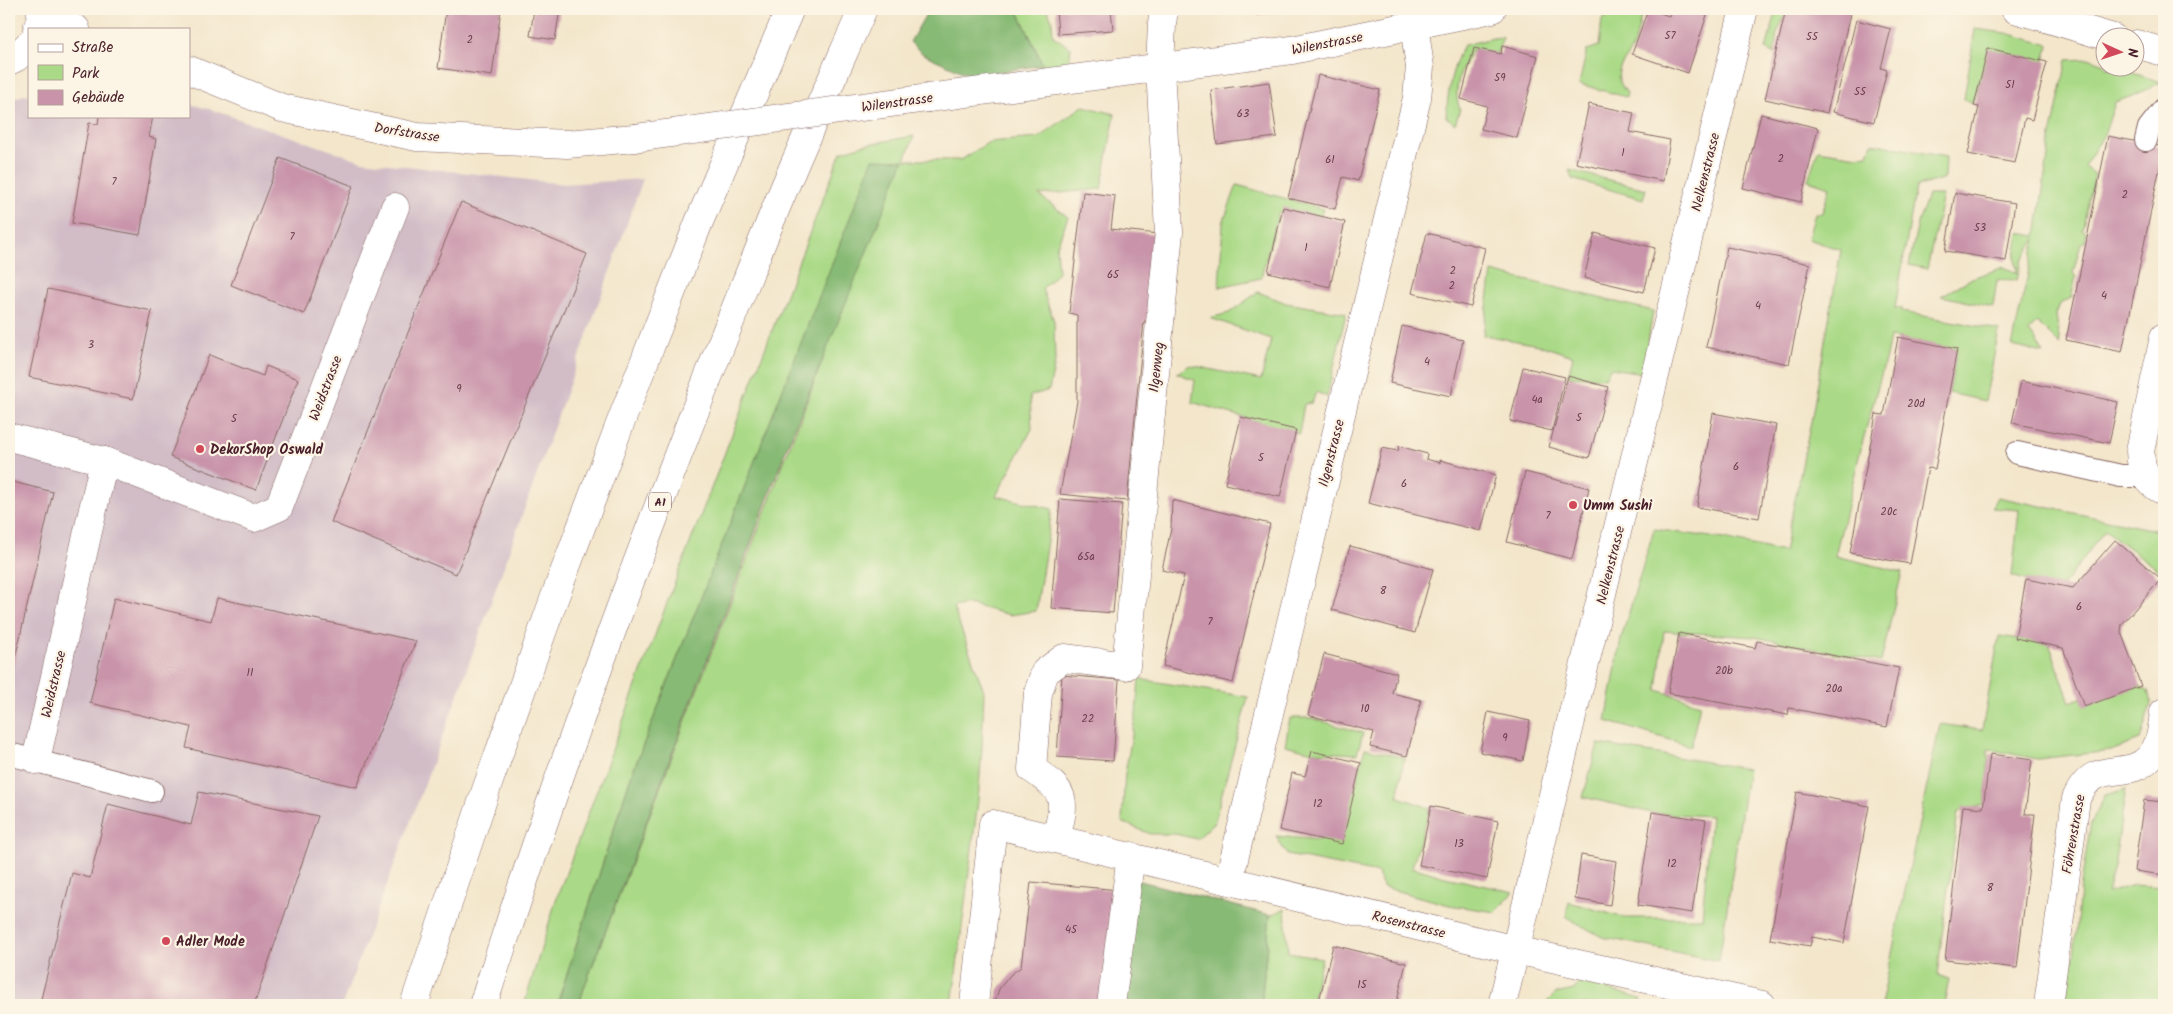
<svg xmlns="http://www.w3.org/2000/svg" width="2173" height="1014" font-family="Kalam,sans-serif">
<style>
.industrial{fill:#d2bdc7}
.green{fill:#aada87;stroke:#7a7c59}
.forest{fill:#87ba74;stroke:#686c50}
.building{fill:#c994aa}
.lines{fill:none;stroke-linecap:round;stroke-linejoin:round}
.lane-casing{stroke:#856563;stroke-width:24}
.street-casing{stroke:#856563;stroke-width:29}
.secondary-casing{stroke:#856563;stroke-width:29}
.highway-casing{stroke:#856563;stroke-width:29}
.lane{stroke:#fff;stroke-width:22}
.street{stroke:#fff;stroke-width:28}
.secondary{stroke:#fff;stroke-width:28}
.highway{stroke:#fff;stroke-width:28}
.street-bridge-casing{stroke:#856563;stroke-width:29;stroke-linecap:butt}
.street-bridge{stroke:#fff;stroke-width:28}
.poi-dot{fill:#d1495b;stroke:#fcf5e5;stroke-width:2}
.labels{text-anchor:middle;stroke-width:4.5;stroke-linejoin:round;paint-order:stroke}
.number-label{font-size:11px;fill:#6a3c4b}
.shield{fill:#fcf5e5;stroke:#7f5f63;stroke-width:1}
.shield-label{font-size:12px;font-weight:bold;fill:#4a1f2b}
.street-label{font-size:14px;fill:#4a1f2b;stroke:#fcf5e5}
.poi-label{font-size:14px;font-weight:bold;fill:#4a1f2b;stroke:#fcf5e5;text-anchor:start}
</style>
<rect width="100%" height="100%" fill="#fcf5e5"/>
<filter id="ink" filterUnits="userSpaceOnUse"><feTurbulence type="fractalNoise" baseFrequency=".02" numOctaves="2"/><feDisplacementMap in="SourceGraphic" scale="10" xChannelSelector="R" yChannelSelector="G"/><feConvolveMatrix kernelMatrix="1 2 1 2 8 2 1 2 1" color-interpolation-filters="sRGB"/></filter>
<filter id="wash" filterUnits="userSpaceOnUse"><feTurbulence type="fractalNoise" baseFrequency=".0096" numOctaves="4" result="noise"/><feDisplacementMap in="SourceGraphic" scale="20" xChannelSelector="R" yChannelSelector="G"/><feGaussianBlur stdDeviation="1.12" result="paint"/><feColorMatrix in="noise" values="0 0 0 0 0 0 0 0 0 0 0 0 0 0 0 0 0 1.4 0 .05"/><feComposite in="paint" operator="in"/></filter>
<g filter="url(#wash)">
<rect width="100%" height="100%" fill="#f3e6cb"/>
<polygon class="industrial" points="29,94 29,116 189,116 189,104 209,109 362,161 564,184 643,179 454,705 342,1005 9,1005 9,99"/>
<g class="green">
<polygon points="1017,9 1047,9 1052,20 1053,36 1071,48 1069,62 1044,67"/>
<path d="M 1631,9 L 1708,9 L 1706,15 L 1668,9 L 1664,19 L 1643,10 C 1639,21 1637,40 1632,48 C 1622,67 1610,72 1627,93 L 1626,97 L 1579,84 L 1587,50 L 1599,46 L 1602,19 Z"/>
<polygon points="1777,9 1788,9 1777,33 1774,54 1766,49"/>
<polygon points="1975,29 2006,33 2049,45 2042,66 1987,63 1972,103 1964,99"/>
<path d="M 1503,37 L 1496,57 L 1473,50 C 1461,66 1452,90 1460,109 L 1455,124 L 1446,117 C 1448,92 1451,67 1464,45 L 1493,38 Z"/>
<polygon points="2091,59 2105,64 2106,68 2117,68 2161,82 2133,96 2115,102 2105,133 2084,167 2095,174 2082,230 2086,231 2085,242 2081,243 2073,273 2076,277 2071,298 2060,304 2056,314 2060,345 2037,322 2029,331 2044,353 2012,346 2036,238 2021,262 2017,280 1997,280 1993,307 1941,296 1972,278 2004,267 2017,273 2015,257 2019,233 2036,236 2051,136 2067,60"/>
<polygon points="1083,106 1115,114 1101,189 1039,195 1068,217 1056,248 1058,272 1042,289 1054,321 1055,362 1049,390 1030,396 1032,429 996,496 1052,509 1036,611 1010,615 968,604 953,607 984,691 982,748 978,801 952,1005 579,1005 584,988 823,359 874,159 631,776 557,1005 524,1005 556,900 670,595 841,152 863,145 914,136 905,160 961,160 989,142 1038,138"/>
<polygon points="1872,143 1946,157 1945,178 1916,187 1895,308 1902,308 1902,312 1999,330 1985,401 1949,393 1957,349 1890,337 1886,357 1863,440 1835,556 1902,572 1881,662 1754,637 1664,631 1657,690 1700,704 1691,746 1606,721 1621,639 1654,529 1724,539 1784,552 1811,422 1841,250 1808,239 1815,213 1822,213 1830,187 1808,180 1818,150 1857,156 1868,155"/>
<polygon points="1569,170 1573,171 1646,189 1643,199 1572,179"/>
<polygon points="1237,185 1323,209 1319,221 1279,212 1261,278 1219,287 1223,223"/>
<polygon points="1928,195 1943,195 1927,269 1909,265 1918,223"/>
<polygon points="1492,272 1653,311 1643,373 1610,368 1605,378 1568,376 1573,356 1539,345 1483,335"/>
<polygon points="1258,292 1286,303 1346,313 1327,397 1316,392 1312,403 1304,404 1299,434 1192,402 1195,380 1177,373 1190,365 1261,380 1271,339 1210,318 1229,313"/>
<polygon points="1998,497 2164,532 2164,574 2105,530 2059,591 2012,576 2019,510 1992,508"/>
<polygon points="1999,636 2049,643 2070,702 2126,680 2148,690 2151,704 2140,740 2111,751 2037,759 1988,749 1988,804 1958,812 1937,975 1949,979 1944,1005 1881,1005 1940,724 1982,730"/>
<polygon points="1139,679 1248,697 1214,823 1197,839 1175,834 1150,834 1122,822 1125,773 1136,714"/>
<polygon points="1290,718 1311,718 1363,733 1357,754 1313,752 1285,745"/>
<polygon points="1598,744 1748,769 1719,961 1602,937 1566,917 1569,902 1625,918 1702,918 1711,816 1652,813 1583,797"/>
<polygon points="1365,748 1406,758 1403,763 1398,797 1430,808 1412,867 1445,877 1514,892 1496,912 1449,905 1383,887 1378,873 1287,855 1276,836 1320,840 1341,790 1354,791"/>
<polygon points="2126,789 2114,867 2107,893 2134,885 2164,887 2164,1005 2064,1005 2074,956 2080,890 2091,823 2105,795"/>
<polygon points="1285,909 1288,952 1322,958 1311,1005 1261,1005 1270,915"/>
<polygon points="1580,981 1641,999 1640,1005 1544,1005 1555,994 1574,990"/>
</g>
<g class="forest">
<polygon points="929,9 1017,9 1043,65 972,76 923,54 910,42"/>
<polygon points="873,159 904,160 787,447 584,988 579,1005 557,1005 631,776"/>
<polygon points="1129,878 1270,915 1261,1005 1125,1005"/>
</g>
<g id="blocks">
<g class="building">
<polygon points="446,9 501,9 492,76 438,68"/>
<polygon points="534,9 560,9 555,40 530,36"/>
<polygon points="1056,9 1111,9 1113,30 1058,34"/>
<polygon points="1256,9 1295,9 1295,10 1257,15"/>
<polygon points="1648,9 1669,16 1671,9 1688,9 1707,15 1688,73 1632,54"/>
<polygon points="1786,9 1851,10 1827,113 1765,99"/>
<polygon points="1856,20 1891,29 1881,68 1887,70 1874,122 1833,112"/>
<polygon points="1502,46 1538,56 1517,138 1481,129 1487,106 1461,99 1474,48 1501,54"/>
<polygon points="1988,48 2047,62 2032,120 2025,118 2015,163 1968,154 1979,107 1974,106"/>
<polygon points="1318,75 1380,90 1358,181 1343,177 1335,209 1288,198"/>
<polygon points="1269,82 1277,137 1217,144 1211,90"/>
<polygon points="1589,104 1634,113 1630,132 1670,140 1663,181 1576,163"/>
<polygon points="1761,114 1818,128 1801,202 1743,188"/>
<polygon points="99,116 153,116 149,137 156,139 140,235 72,223 89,123 98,124"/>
<polygon points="2108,136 2164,147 2122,352 2066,340"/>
<polygon points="280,158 353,186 304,314 231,285"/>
<polygon points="1083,192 1115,196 1111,229 1158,234 1148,322 1144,321 1127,501 1060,494 1077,401 1077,315 1069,313"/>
<polygon points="1955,193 2015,203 2006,261 1945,251"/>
<polygon points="461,202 587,254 456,574 331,522"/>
<polygon points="1283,207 1345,222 1330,287 1268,272"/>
<polygon points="1427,233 1485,248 1471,307 1412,293"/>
<polygon points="1595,233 1655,248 1644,292 1584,278"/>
<polygon points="1727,247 1810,264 1789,364 1706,347"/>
<polygon points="48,289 152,311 133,399 29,377"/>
<polygon points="1402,326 1463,340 1451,396 1390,383"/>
<polygon points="1898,337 1957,349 1935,469 1928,468 1910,564 1850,553 1876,414 1884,415"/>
<polygon points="209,355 263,376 266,366 298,379 256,490 170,457"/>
<polygon points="1523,367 1565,377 1552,431 1510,421"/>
<polygon points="1568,376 1608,387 1589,458 1549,447"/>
<polygon points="2021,381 2118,402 2109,443 2012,423"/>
<polygon points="1713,413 1776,425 1759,518 1697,507"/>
<polygon points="1241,417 1296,430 1280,497 1225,484"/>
<polygon points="1399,446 1427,454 1426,459 1440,463 1440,460 1496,475 1481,531 1368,503 1382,448 1398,451"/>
<polygon points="1525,472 1589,488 1572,559 1507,542"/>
<polygon points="9,481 53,492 10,681 9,681"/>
<polygon points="1060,499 1122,504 1113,613 1051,608"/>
<polygon points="1172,500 1270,524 1233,683 1163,666 1184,575 1162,570 1171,529"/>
<polygon points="2115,540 2161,579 2122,624 2121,632 2141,686 2084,707 2063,648 2015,638 2026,579 2073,588"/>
<polygon points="1350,546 1433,569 1415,633 1332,610"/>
<polygon points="114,598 211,621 217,598 416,641 357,787 186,748 191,727 90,703"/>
<polygon points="1679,633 1755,648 1757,641 1899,668 1887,727 1789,708 1788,715 1668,693"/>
<polygon points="1324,654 1397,673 1392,693 1421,700 1407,756 1370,747 1374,732 1308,715"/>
<polygon points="1062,675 1119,680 1113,761 1057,757"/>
<polygon points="1488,712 1530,721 1523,761 1480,752"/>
<polygon points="1312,751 1361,763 1342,844 1279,830 1292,773 1305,776"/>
<polygon points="1990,754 2032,760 2025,814 2035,814 2017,968 1945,960 1963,806 1983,808"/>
<polygon points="199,792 318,816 254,1005 46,1005 40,1003 72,873 90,878 108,804 191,825"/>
<polygon points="1797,792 1869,806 1844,943 1812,937 1810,946 1770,939"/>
<polygon points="2144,800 2164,802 2164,875 2134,871"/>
<polygon points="1431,806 1498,821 1487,879 1419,865"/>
<polygon points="1652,812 1706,820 1692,913 1638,905"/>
<polygon points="1581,855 1616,861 1610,905 1575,899"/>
<polygon points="1031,882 1119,890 1109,1005 994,1005 999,989 1011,974 1021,967"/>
<polygon points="1333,945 1406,963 1396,1005 1318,1005"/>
</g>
</g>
</g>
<g filter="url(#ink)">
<use href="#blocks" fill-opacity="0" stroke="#856563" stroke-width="1"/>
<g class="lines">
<g class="lane-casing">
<g id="lane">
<polyline points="2146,140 2149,128 2164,109"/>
<polyline points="2017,453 2121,476 2144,476"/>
<polyline points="9,754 152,791"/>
</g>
</g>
<g class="street-casing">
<g id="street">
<polyline points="2015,9 2113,38"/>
<polyline points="40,21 76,29"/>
<polyline points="2136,44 2164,52"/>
<polyline points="189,70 282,108 417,137 567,144 635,138"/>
<polyline points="928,98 1292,50 1492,9"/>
<path d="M 2164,337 L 2140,451 C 2141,471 2146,483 2164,491"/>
<polyline points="9,437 104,461 36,760"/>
<polyline points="104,461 254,518 279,507 395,207"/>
<path d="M 1056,838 C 1066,799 1067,792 1032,769 L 1038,693 L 1045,672 L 1064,658 L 1126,666 L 1169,232 L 1160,68 L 1162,24 L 1164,9"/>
<polyline points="1229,880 1417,98 1420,67 1414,25"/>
<polyline points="974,1005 993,824 1516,950 1762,1005"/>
<polyline points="1111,1005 1131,856"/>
<polyline points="1502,1005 1744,9"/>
<path d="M 2048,1005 L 2076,799 C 2095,755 2127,783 2150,757 C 2161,745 2162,727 2164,712"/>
</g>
</g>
<g class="secondary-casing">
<g id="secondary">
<polyline points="37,29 40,21 41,9"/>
<polyline points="9,61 17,57 29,44"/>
</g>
</g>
<g class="highway-casing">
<g id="highway">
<polyline points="414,1005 487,787 554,599 620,424 699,222 790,9"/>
<path d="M 483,1005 C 568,740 666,478 771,220 C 800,149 832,79 863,9"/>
</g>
</g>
<use href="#lane" class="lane"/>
<use href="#street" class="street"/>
<use href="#secondary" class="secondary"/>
<use href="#highway" class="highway"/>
<g class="street-bridge-casing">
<polyline id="street-bridge" points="635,138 928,98"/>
</g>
<use href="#street-bridge" class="street-bridge"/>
</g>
</g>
<g class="poi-dot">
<circle cx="200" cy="449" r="5"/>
<circle cx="1573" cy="505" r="5"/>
<circle cx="166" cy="941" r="5"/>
</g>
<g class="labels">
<g class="number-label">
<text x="1670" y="39">57</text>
<text x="1812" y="40">55</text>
<text x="470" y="43">2</text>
<text x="1500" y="81">59</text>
<text x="2010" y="88">51</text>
<text x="1860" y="95">55</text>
<text x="1243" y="117">63</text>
<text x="1623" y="156">1</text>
<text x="1781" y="162">2</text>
<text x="1330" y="163">61</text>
<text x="114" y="185">7</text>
<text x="2125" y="198">2</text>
<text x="1980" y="231">53</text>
<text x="292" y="240">7</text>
<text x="1306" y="251">1</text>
<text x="1453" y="274">2</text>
<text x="1113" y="278">65</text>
<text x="1452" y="289">2</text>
<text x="2104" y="299">4</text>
<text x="1758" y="309">4</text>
<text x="91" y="348">3</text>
<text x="1427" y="365">4</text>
<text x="459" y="392">9</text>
<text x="1537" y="403">4a</text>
<text x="1916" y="407">20d</text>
<text x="1579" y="421">5</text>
<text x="234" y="422">5</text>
<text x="1261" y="461">5</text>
<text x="1736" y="470">6</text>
<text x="1404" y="487">6</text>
<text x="1889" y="515">20c</text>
<text x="1548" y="519">7</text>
<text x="1086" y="560">65a</text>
<text x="1383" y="594">8</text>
<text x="2079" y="610">6</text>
<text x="1210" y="625">7</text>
<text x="1724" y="674">20b</text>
<text x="250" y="676">11</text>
<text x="1834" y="692">20a</text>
<text x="1365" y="712">10</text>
<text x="1088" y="722">22</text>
<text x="1505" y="741">9</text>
<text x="1318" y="807">12</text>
<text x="1459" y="847">13</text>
<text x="1672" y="867">12</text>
<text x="1990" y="891">8</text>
<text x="1071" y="933">45</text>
<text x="1362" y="988">15</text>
</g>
<rect class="shield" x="649" y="492.5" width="22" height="19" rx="4"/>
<g class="shield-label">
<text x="660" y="506">A1</text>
</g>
<g class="street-label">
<text transform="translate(1327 43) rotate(-11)" y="5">Wilenstrasse</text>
<text transform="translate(897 102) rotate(-8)" y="5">Wilenstrasse</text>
<text transform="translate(407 132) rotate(9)" y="5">Dorfstrasse</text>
<text transform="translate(1705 172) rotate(-76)" y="5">Nelkenstrasse</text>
<text transform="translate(1156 367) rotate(-84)" y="5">Ilgenweg</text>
<text transform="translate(325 388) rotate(-69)" y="5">Weidstrasse</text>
<text transform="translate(1331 453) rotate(-76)" y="5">Ilgenstrasse</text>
<text transform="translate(1610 565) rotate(-76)" y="5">Nelkenstrasse</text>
<text transform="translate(53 684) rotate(-77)" y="5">Weidstrasse</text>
<text transform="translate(2073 834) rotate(-80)" y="5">Föhrenstrasse</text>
<text transform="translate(1409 924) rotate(14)" y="5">Rosenstrasse</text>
</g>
<g class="poi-label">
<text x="210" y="454">DekorShop Oswald</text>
<text x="1583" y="510">Umm Sushi</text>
<text x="176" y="946">Adler Mode</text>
</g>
</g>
<rect width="2173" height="1014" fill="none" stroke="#fcf5e5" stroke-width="30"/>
<rect x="28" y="28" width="162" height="90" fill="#fcf5e5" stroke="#b59f9b"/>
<rect x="38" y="44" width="25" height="8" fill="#ffffff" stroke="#b59f9b"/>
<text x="72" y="52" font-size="15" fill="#4a1f2b">Straße</text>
<rect x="38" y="65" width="25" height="15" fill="#aada87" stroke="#b59f9b"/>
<text x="72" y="78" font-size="15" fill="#4a1f2b">Park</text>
<rect x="38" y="90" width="25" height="15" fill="#c994aa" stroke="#b59f9b"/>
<text x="72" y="102" font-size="15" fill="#4a1f2b">Gebäude</text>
<g transform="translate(2120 52) rotate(93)"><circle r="24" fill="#fcf5e5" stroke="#b59f9b"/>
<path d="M0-4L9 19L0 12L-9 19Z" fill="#d1495b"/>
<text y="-8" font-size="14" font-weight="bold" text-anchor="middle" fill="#4a1f2b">N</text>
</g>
</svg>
